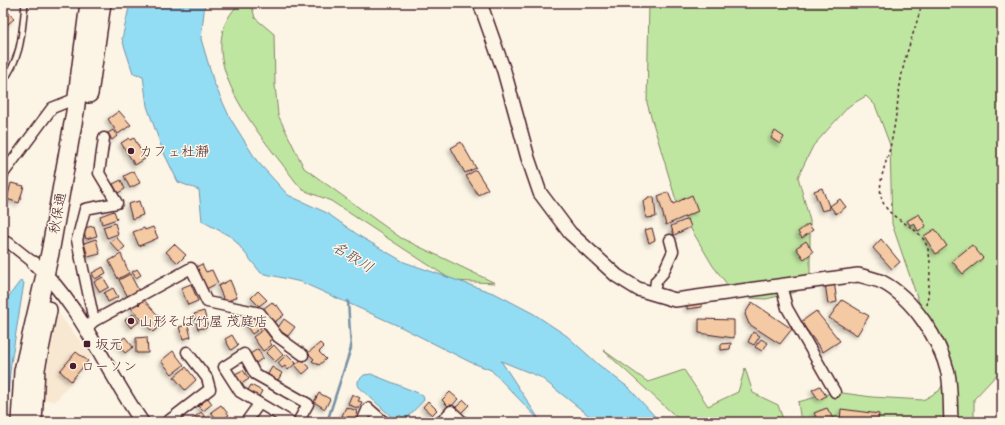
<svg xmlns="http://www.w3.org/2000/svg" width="1005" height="425" font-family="Itim,'Klee One',sans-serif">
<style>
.built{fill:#f9e8d1}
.green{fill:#bfe6a1;stroke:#848266}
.water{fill:#93ddf4;stroke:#7691a4}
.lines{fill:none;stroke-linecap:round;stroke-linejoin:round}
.stream{stroke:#7691a4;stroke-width:2.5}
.building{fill:#f3caa3;stroke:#4a1f2b;filter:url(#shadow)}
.service-casing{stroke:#4a1f2b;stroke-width:8}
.minor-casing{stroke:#4a1f2b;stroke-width:13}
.tertiary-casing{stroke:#4a1f2b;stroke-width:16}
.trunk-casing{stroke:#4a1f2b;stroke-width:20}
.path{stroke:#4a1f2b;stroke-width:1.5;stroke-dasharray:3 3;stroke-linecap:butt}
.service{stroke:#fcf5e5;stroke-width:5}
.minor{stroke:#fcf5e5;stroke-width:10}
.tertiary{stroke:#fcf5e5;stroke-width:13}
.trunk{stroke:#fcf5e5;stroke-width:17}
.poi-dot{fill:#4a1f2b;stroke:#fcf5e5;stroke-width:1.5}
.labels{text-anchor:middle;stroke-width:3;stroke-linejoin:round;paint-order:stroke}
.poi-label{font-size:14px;fill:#4a1f2b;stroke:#fcf5e5;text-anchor:start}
.street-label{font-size:14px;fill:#4a1f2b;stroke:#fcf5e5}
.water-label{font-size:15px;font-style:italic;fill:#5c4e5d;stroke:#fcf5e5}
</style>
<defs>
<filter id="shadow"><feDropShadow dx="-2.5" dy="2.5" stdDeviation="2" flood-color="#0004"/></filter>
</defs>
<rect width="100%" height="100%" fill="#fcf5e5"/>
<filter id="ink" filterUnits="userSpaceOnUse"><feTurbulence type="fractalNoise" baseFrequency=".025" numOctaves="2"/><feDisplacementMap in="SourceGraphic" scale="8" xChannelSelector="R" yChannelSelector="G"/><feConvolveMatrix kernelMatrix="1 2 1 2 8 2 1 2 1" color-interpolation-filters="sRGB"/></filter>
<g filter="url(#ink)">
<polygon class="built" points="58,313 92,356 55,402 44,399 45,380"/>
<g class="green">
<path d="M 240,3 L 251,3 L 255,18 L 274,34 L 275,85 L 278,115 L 304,168 L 401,238 L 495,283 L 453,281 L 331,201 L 303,190 L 295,181 C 263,137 185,55 240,3 Z"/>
<polygon points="649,3 1002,3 1002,369 974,399 974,422 801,422 798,402 835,392 872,397 923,400 939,391 950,372 942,348 918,300 892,224 890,145 875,105 866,96 849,106 813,146 798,177 810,221 810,275 796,292 766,299 749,298 730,288 713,266 678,207 647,103"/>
<polygon points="603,350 648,382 684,370 708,406 738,392 745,368 753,393 778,405 784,422 682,422"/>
</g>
<g class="water">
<polygon points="130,3 205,3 201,39 214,83 230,118 257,161 288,195 327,213 361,237 404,262 496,294 534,314 567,336 599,365 629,388 660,422 597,422 540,377 501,361 541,422 491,370 470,362 401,327 301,282 261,273 233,238 202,221 199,190 178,182 162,149 147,106 143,76 133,73 122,39"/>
<polygon points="21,280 24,283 11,363 6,412 3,414 3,301 6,300"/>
<polygon points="371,374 423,395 424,400 405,420 400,415 395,420 358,386 358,381 364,375"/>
</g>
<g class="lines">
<polyline class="stream" points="327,422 351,348 348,301"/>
</g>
<g class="building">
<polygon points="3,6 14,19 3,28"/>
<polygon points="119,111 131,125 118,134 108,119"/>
<polygon points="113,130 117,136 112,140 108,133"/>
<polygon points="775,131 784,137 780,144 771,138"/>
<polygon points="129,138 130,140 134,138 145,159 135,165 121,143"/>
<polygon points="461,142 476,168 465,173 451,148"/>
<polygon points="476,170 488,189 478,195 466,176"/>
<polygon points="134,171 140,183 130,188 124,176"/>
<polygon points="121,180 125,189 118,193 113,184"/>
<polygon points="11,183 24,186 19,203 7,199"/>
<polygon points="822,188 830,209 822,211 814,191"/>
<polygon points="668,192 673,204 692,195 698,211 666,225 658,196"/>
<polygon points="648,197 654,197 656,217 646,218 643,201 647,200"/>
<polygon points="840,199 846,207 836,214 830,206"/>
<polygon points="139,201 143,215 132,219 128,204"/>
<polygon points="114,211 117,219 102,224 100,216"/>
<polygon points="919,214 926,226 918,231 914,223 910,225 907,221"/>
<polygon points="688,219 691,227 674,235 671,226"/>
<polygon points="115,223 118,234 107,238 103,227"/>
<polygon points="808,224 813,230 802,238 798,232"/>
<polygon points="94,226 97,236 86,239 83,228"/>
<polygon points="153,227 158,238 139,246 133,232 144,228 145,230"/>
<polygon points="652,228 655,240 649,243 645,230"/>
<polygon points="935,229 947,246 936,254 924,236"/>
<polygon points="116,237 125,247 119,252 110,242"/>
<polygon points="96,239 100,254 88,257 84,243"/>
<polygon points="881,239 900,262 892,269 873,248"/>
<polygon points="806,241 813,252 804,259 796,248"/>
<polygon points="174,244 186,255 178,263 166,252"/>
<polygon points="972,245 983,258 963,274 952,261"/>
<polygon points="121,254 129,273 118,279 109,261"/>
<polygon points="202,264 206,272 212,270 218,283 206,289 196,267"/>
<polygon points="103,267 106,273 95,279 92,273"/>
<polygon points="137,269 141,275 136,278 132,272"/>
<polygon points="130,274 139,291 128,297 119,280"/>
<polygon points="103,277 109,287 100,292 94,282"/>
<polygon points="230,280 237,297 225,302 218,286"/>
<polygon points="834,281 837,302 828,304 825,283"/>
<polygon points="191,284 198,301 188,305 181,288"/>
<polygon points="113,288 118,297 108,302 104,293"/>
<polygon points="258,291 267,300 259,306 251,298"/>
<polygon points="144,300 164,322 153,332 131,308 137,303 139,305"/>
<polygon points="702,300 702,307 687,309 687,302"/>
<polygon points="842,300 869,316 857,335 829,318"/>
<polygon points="272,302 275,306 277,305 284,315 273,323 263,309"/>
<polygon points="752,302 792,329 780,344 749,324 745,314"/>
<polygon points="204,311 208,327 198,329 194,314"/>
<polygon points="816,311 840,341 823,352 801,322"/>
<polygon points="133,314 139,322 131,328 125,320"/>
<polygon points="252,315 261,328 252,334 243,321"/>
<polygon points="284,319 295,327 288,336 277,329"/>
<polygon points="699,319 734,320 734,338 699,333"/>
<polygon points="188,325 191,337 183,339 179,327"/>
<polygon points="264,329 272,339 269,341 272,345 263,351 253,337"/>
<polygon points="753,332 760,336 754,345 748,342"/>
<polygon points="232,335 238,345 231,350 225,339"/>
<polygon points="125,337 133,347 125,353 117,343"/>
<polygon points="147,337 148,353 136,353 136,338"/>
<polygon points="761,339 768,343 762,351 755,347"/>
<polygon points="320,343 324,347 319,352 326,359 319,365 312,361 314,359 308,353"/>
<polygon points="731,343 730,349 721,350 721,344"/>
<polygon points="274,345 283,355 275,362 266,353"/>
<polygon points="258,349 263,358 256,363 250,354"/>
<polygon points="173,351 184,365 172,374 161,361"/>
<polygon points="76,352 88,361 71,381 60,371"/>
<polygon points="287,354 296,363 288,370 285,366 282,368 278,363"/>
<polygon points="302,359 310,368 303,374 295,365"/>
<polygon points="186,367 196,380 185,390 174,377"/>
<polygon points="272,367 282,373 277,382 267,376"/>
<polygon points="243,370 249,379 241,384 235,374"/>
<polygon points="251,385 262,391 258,398 247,392"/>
<polygon points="820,386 826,396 819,400 812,390"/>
<polygon points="450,392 458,399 450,408 442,400"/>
<polygon points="319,393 330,399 325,409 314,402"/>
<polygon points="352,394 360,398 358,401 362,402 359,409 348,404"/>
<polygon points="208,398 212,404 203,411 198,406"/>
<polygon points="464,400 469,405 460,414 455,408"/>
<polygon points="428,401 437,410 432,415 423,407"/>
<polygon points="221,405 229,415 219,422 211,412"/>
<polygon points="346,407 357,411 356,414 358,415 356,421 342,416"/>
<polygon points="827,408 835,422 819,422 814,413"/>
<polygon points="841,409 879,414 878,422 840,422"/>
<polygon points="201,412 209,422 189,422"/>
<polygon points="181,416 186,422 176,422 175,421"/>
<polygon points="419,417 424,422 415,422"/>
<polygon points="478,417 482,422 473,422"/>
<polygon points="340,418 350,422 339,422"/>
</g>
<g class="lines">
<g class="service-casing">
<path id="service" d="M 3,81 C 22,57 22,32 25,3"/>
</g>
<g class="minor-casing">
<g id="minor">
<polyline points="3,174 52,108 77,98"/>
<polyline points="3,241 9,243 34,263"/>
<polyline points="781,285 787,308 835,392"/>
<polyline points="654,294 656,281 663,273 673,251 670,240"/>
<polyline points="94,321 191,268 207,302 260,313 278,337 303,355"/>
<polyline points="90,325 94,321 77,240 85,209 117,203 99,173 104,138"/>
<polyline points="167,422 210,389 207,378 187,352"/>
<polyline points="246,422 259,404"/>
<polyline points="291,422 240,392 224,367 244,354 255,374 308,404 298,422"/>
<polyline points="362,422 368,408 384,422"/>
<polyline points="441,422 451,411 463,422"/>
</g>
</g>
<g class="tertiary-casing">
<g id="tertiary">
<path d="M 480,3 L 504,71 L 528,158 L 540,193 L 570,233 L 617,276 L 638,289 L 675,300 L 858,275 C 866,277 875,279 882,282 C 913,298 940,340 948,373 C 951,388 950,406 951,422"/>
<path d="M 34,263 C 82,307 105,369 142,422"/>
</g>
</g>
<g class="trunk-casing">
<g id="trunk">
<polyline points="89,94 102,3"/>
<polyline points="20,422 23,371 50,253 75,112 89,3"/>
<polyline points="33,422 36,369 48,310"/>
</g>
</g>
<path class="path" d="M 922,3 C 917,24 909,44 904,64 C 898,90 897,117 891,143 C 888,160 878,178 881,196 C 886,221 917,223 926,244 C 934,262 928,287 927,307"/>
<use href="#service" class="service"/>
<use href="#minor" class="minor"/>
<use href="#tertiary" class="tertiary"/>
<use href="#trunk" class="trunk"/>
</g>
</g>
<g class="poi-dot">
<circle cx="131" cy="151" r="4"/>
<circle cx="131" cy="321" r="4"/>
<rect x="83" y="340" width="8" height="8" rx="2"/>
<circle cx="73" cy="366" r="4"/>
</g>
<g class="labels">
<g class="poi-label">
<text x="139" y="156">カフェ杜瀞</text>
<text x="139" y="326">山形そば竹屋 茂庭店</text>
<text x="95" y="349">坂元</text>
<text x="81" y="371">ローソン</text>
</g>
<g class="street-label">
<text transform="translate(57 213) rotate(-80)" y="5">秋保通</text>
</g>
<g class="water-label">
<text transform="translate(353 257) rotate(32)" y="5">名取川</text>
</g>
</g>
<rect width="1005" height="425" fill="none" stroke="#fcf5e5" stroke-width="16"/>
<rect x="8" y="8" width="989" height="409" fill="none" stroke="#4a1f2b" stroke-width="1.5" filter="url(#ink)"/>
</svg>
